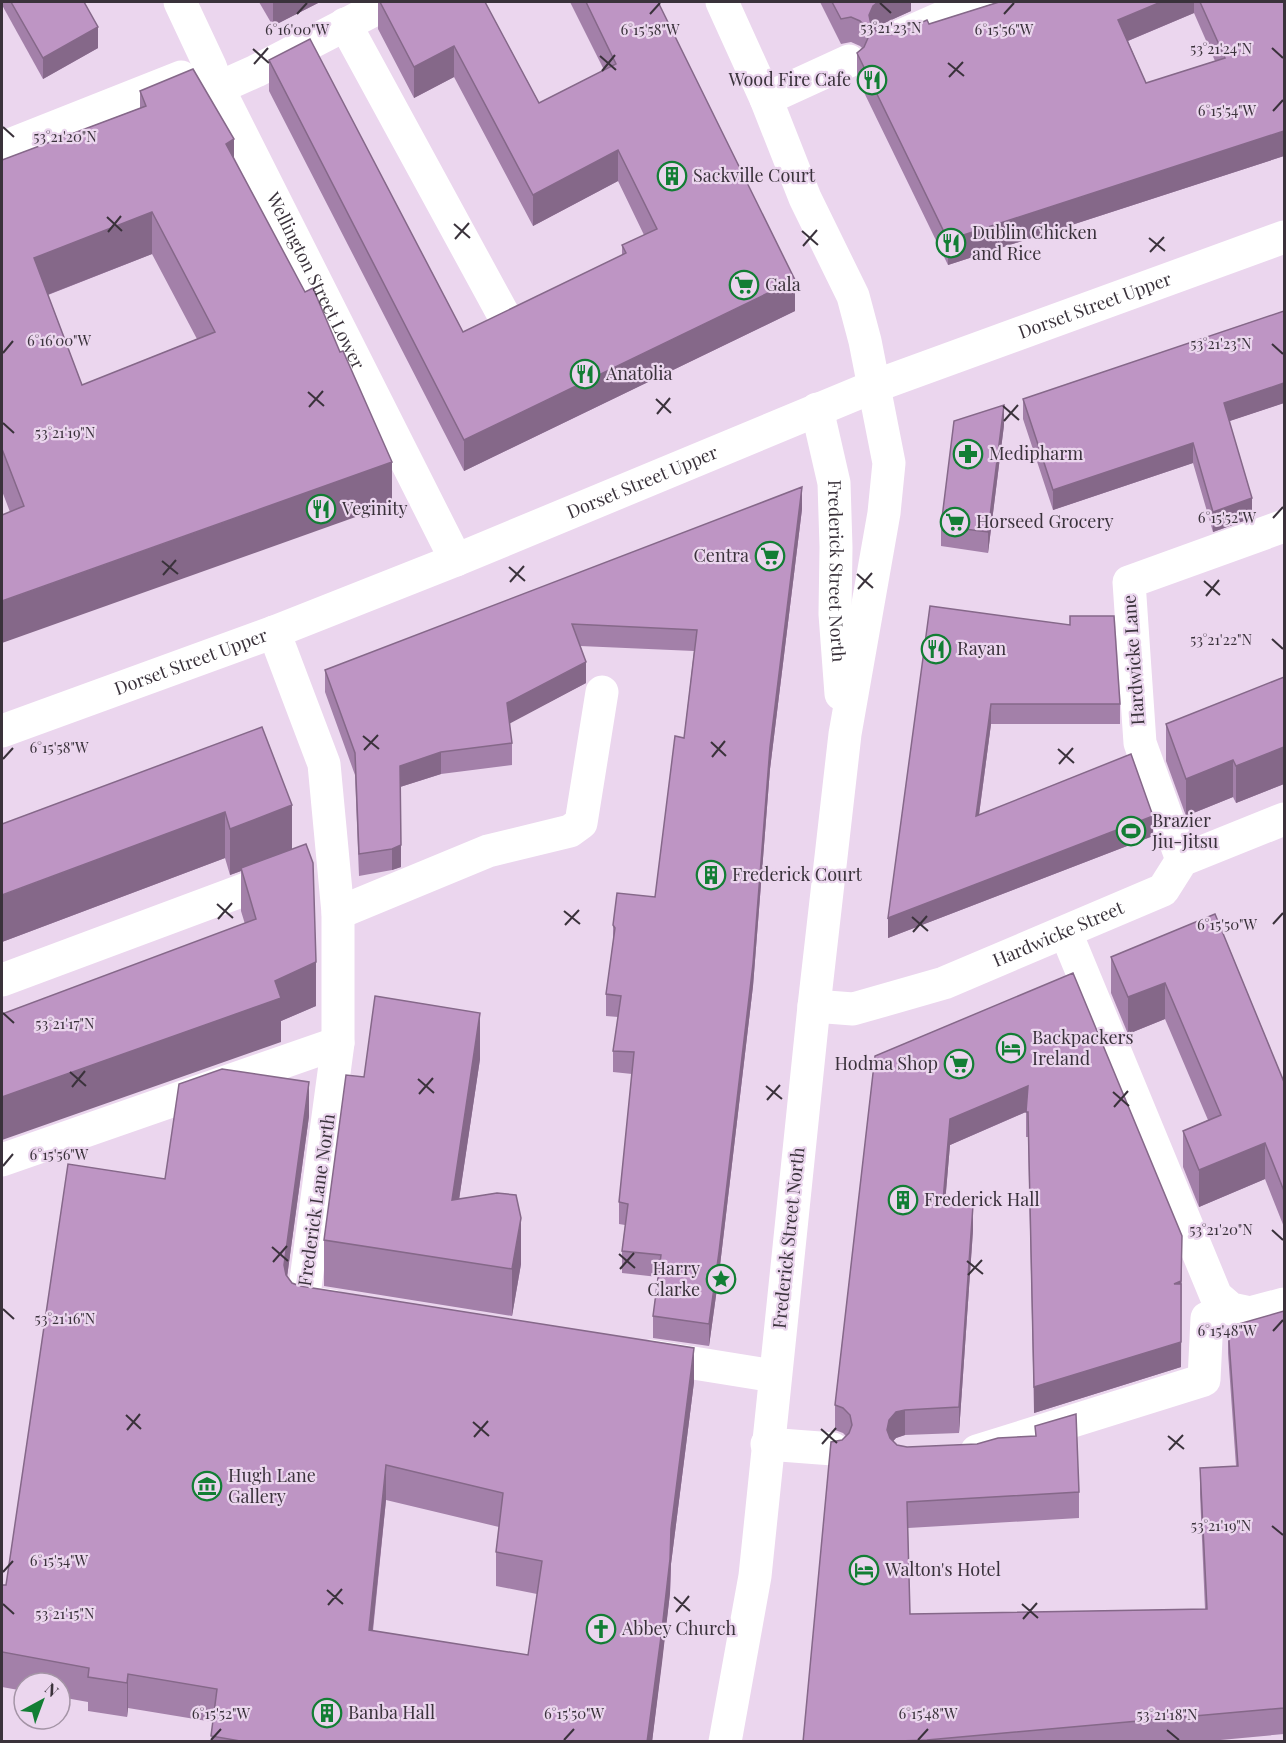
<svg xmlns="http://www.w3.org/2000/svg" width="1286" height="1743" font-family="'Playfair Display',serif">
<style>
.lines{fill:none;stroke-linecap:round;stroke-linejoin:round}
.minor{stroke:#fff;stroke-width:33}
.major{stroke:#fff;stroke-width:33}
.wall{fill:#a380a9;fill-rule:evenodd}
.shaded-wall{fill:#856889}
.building{fill:#be95c4;stroke:#856889;stroke-width:1.5;fill-rule:evenodd}
.ticks{fill:none;stroke:#3a323b;stroke-width:2}
.labels{text-anchor:middle;stroke-width:4.5;stroke-linejoin:round;paint-order:stroke}
.poi-label{font-size:18px;fill:#3a323b;stroke:#ebd6ee;text-anchor:start}
.street-label{font-size:18px;fill:#3a323b;stroke:#ebd6ee}
.ticks-label{font-size:15px;text-anchor:middle;fill:#3a323b;stroke:#ebd6ee;stroke-width:4.5;stroke-linejoin:round;paint-order:stroke}
</style>
<rect width="100%" height="100%" fill="#ebd6ee"/>
<g class="lines">
<g class="minor">
<path id="s1" d="M 180,2 L 210,66 L 218,88 L 456,560"/>
<polyline points="345,24 502,312"/>
<polyline points="889,41 978,2"/>
<polyline points="218,88 256,71 389,2"/>
<polyline points="766,99 849,61"/>
<polyline points="2,148 181,77"/>
<polyline points="274,632 324,764 338,913 338,1043 303,1302 332,1306"/>
<polyline points="1182,860 1140,743 1129,582 1284,526"/>
<polyline points="338,913 488,851 570,831 581,823 602,692"/>
<polyline points="1066,933 1216,1296 1231,1309 1250,1313 1284,1304"/>
<polyline points="2,980 284,875"/>
<path id="s2" d="M 814,1006 L 853,1009 L 944,983 L 1163,890 L 1182,860 L 1284,819"/>
<polyline points="2,1160 338,1043"/>
<polyline points="650,1356 774,1376"/>
<polyline points="767,1444 833,1449"/>
<polyline points="977,1451 1204,1380 1207,1318"/>
</g>
<g class="major">
<polyline points="722,2 766,99 805,198 853,296 865,341 889,463 884,513 845,734 814,1006 755,1576 725,1742"/>
<path id="s3" d="M 817,409 L 834,483 L 836,547 L 835,614 L 841,694"/>
<path id="s4" d="M 2,731 L 274,632 L 456,560 L 875,386 L 1284,237"/>
</g>
</g>
<g class="wall">
<polygon points="2,2 84,2 98,48 43,79 2,5"/>
<polygon points="259,2 320,2 273,26"/>
<polygon points="378,2 485,2 539,103 604,70 570,2 658,2 795,311 464,471 269,91 269,60 463,332 622,255 622,245 644,235 618,181 533,226 454,77 414,98 378,29"/>
<path d="M 820,2 L 911,2 L 911,11 L 880,25 L 875,29 L 877,32 L 887,35 L 896,34 L 929,24 L 995,3 L 995,2 L 1284,2 L 1284,156 L 948,265 L 857,78 L 857,53 L 862,48 L 860,46 L 851,42 L 841,44 ZM 1194,13 L 1215,61 L 1146,83 L 1128,41 Z"/>
<path d="M 140,91 L 234,158 L 392,504 L 10,512 L 2,491 L 2,160 L 140,108 ZM 152,254 L 197,339 L 82,385 L 48,295 Z"/>
<polygon points="1284,311 1284,403 1229,421 1252,518 1213,532 1193,463 1053,510 1023,419 1023,399"/>
<polygon points="1004,425 988,553 941,546 941,526"/>
<polygon points="802,509 770,769 753,986 719,1274 709,1346 653,1338 653,1316 658,1277 622,1273 622,1251 625,1225 619,1224 619,1202 632,1074 613,1072 613,1051 618,1017 606,1016 606,994 613,942 613,925 655,897 684,738 694,651 580,646 586,683 509,723 512,743 512,765 441,774 400,787 401,867 392,870 359,876 355,775 325,692 325,670"/>
<polygon points="930,606 1120,704 1120,724 991,724 979,815 1153,836 888,938"/>
<polygon points="1284,641 1284,784 1236,803 1233,797 1186,816 1166,761 1166,724 1284,678"/>
<polygon points="262,727 292,849 316,1006 281,1021 281,1042 241,911 241,871 230,875 225,858 2,942"/>
<polygon points="1215,914 1284,1082 1284,1227 1265,1179 1199,1207 1183,1167 1183,1131 1208,1120 1165,1019 1128,1034 1111,993 1111,957"/>
<polygon points="1073,973 1181,1367 1034,1413 1028,1137 1026,1137 1026,1112 950,1145 945,1202 973,1230 959,1433 905,1435 896,1438 893,1441 897,1445 1079,1492 1079,1518 908,1528 910,1614 1205,1609 1200,1494 1200,1468 1236,1466 1228,1353 1228,1327 1284,1311 1284,1734 1199,1742 803,1742 842,1440 846,1436 843,1433 835,1430 835,1405 875,1056"/>
<polygon points="480,1059 459,1199 521,1264 512,1316 324,1286 324,1240 364,1077"/>
<path d="M 309,1116 L 287,1277 L 292,1283 L 300,1286 L 694,1382 L 671,1564 L 670,1593 L 652,1742 L 211,1742 L 213,1722 L 128,1708 L 127,1717 L 88,1711 L 88,1702 L 60,1697 L 60,1683 L 24,1683 L 24,1691 L 2,1687 L 2,1585 L 6,1585 L 165,1179 ZM 386,1500 L 499,1527 L 496,1552 L 496,1586 L 537,1594 L 528,1655 L 373,1631 Z"/>
</g>
<g class="shaded-wall">
<polygon points="273,2 320,2 273,26"/>
<polygon points="878,2 911,2 911,11 880,25 873,31 869,15 873,6"/>
<polygon points="1161,2 1194,2 1194,13 1118,45 1118,20"/>
<polygon points="98,27 98,48 43,79 43,58"/>
<polygon points="454,46 454,77 414,98 414,67"/>
<polygon points="1284,131 1284,156 948,265 948,240"/>
<polygon points="234,139 234,181 226,144"/>
<polygon points="618,150 618,181 533,226 533,195"/>
<polygon points="152,212 152,254 34,300 34,258"/>
<polygon points="795,280 795,311 464,471 464,440"/>
<polygon points="1284,383 1284,403 1224,423 1224,403"/>
<polygon points="1004,405 1004,425 988,553 988,532"/>
<polygon points="1193,443 1193,463 1053,510 1053,490"/>
<polygon points="392,462 392,504 2,643 2,601"/>
<polygon points="802,487 802,509 770,769 753,986 719,1274 709,1346 709,1324 770,747"/>
<polygon points="1252,498 1252,518 1213,532 1213,512"/>
<polygon points="586,662 586,683 507,725 507,703"/>
<polygon points="991,704 991,724 976,837 976,816"/>
<polygon points="1284,747 1284,784 1236,803 1236,766"/>
<polygon points="441,752 441,774 400,787 400,766"/>
<polygon points="1233,760 1233,797 1186,816 1186,779"/>
<polygon points="292,805 292,852 241,868 241,871 230,875 230,829"/>
<polygon points="225,812 225,858 2,942 2,895"/>
<polygon points="1153,816 1153,836 888,938 888,918"/>
<polygon points="401,845 401,867 392,870 392,849"/>
<polygon points="316,962 316,1006 281,1021 281,1042 2,1140 2,1097"/>
<polygon points="1165,983 1165,1019 1128,1034 1128,997"/>
<polygon points="480,1013 480,1059 452,1247 452,1200"/>
<polygon points="309,1082 309,1116 284,1299 284,1265"/>
<polygon points="1028,1086 1028,1111 950,1145 943,1227 943,1201 950,1119"/>
<polygon points="1265,1143 1265,1179 1199,1207 1199,1170"/>
<polygon points="973,1205 973,1230 959,1433 959,1407"/>
<polygon points="521,1218 521,1264 512,1316 512,1269"/>
<polygon points="1182,1236 1181,1367 1034,1413 1034,1387 1174,1284"/>
<polygon points="694,1348 694,1382 671,1564 670,1593 662,1663 652,1742 647,1742 671,1529"/>
<polygon points="905,1410 905,1435 896,1438 889,1446 887,1430 889,1420 896,1412"/>
<polygon points="386,1465 386,1500 369,1664 369,1630"/>
<polygon points="128,1674 128,1708 127,1717 127,1683"/>
</g>
<g class="building">
<polygon points="11,2 84,2 98,27 43,58"/>
<polygon points="380,2 485,2 539,103 616,64 586,2 658,2 795,280 464,440 269,60 310,39 463,332 626,253 622,245 657,229 618,150 533,195 454,46 414,67"/>
<polygon points="832,2 878,2 873,6 869,15 871,25 877,32 887,35 896,34 927,20 929,24 999,2 1161,2 1118,20 1146,83 1225,58 1200,2 1284,2 1284,131 948,240 857,53 864,47 868,38 866,27 860,21 851,17 841,19"/>
<path d="M 193,69 L 234,139 L 226,144 L 305,292 L 313,288 L 340,352 L 343,351 L 392,462 L 2,601 L 2,515 L 24,506 L 2,449 L 2,160 L 146,106 L 140,91 ZM 152,212 L 215,332 L 82,385 L 34,258 Z"/>
<polygon points="1284,311 1284,383 1224,403 1252,498 1213,512 1193,443 1053,490 1023,399"/>
<polygon points="1004,405 988,532 941,526 954,421"/>
<polygon points="802,487 770,747 753,964 719,1252 709,1324 653,1316 661,1255 622,1251 628,1204 619,1202 634,1052 613,1051 621,996 606,994 615,928 613,925 617,893 655,897 675,736 684,738 697,630 572,624 586,662 507,703 512,743 441,752 400,766 401,845 392,849 359,854 355,753 325,670"/>
<polygon points="930,606 1070,625 1070,616 1114,616 1120,704 991,704 976,816 1131,754 1153,816 888,918"/>
<polygon points="1284,677 1284,747 1236,766 1233,760 1186,779 1166,724"/>
<polygon points="262,727 292,805 230,829 225,812 2,895 2,824"/>
<polygon points="306,844 313,863 316,962 275,981 281,998 2,1097 2,1014 256,919 241,868"/>
<polygon points="1215,914 1284,1082 1284,1191 1265,1143 1199,1170 1183,1131 1221,1115 1165,983 1128,997 1111,957"/>
<polygon points="1073,973 1182,1236 1181,1281 1174,1284 1181,1284 1181,1342 1034,1387 1028,1112 1026,1112 1028,1086 950,1119 943,1201 973,1205 959,1407 905,1410 896,1412 889,1420 887,1430 890,1438 897,1445 907,1447 977,1444 998,1438 1036,1436 1035,1426 1076,1414 1079,1492 907,1502 910,1614 1207,1609 1200,1468 1238,1466 1228,1327 1284,1311 1284,1708 927,1740 870,1742 803,1742 831,1442 842,1440 849,1433 852,1425 850,1415 843,1408 835,1405 875,1056"/>
<polygon points="375,996 480,1013 452,1200 497,1193 516,1195 521,1218 512,1269 324,1240 346,1075 364,1077"/>
<path d="M 222,1069 L 309,1082 L 284,1265 L 286,1275 L 292,1283 L 300,1286 L 694,1348 L 671,1529 L 670,1559 L 662,1629 L 647,1742 L 246,1742 L 211,1736 L 217,1689 L 128,1674 L 127,1683 L 88,1677 L 89,1668 L 2,1652 L 2,1585 L 6,1585 L 68,1164 L 165,1179 L 179,1084 ZM 386,1465 L 503,1493 L 496,1552 L 542,1561 L 528,1655 L 369,1630 Z"/>
</g>
<path class="ticks" d="M 880,3 L 891,13M 297,14 L 307,3M 650,14 L 660,3M 1004,14 L 1014,3M 1272,48 L 1283,58M 253,49 L 269,63M 600,56 L 616,70M 948,63 L 964,76M 254,64 L 268,48M 602,71 L 615,55M 949,77 L 963,62M 1273,111 L 1283,100M 3,127 L 14,137M 107,217 L 122,231M 454,224 L 470,238M 802,231 L 818,245M 108,232 L 121,216M 1149,238 L 1165,251M 455,239 L 469,223M 803,246 L 817,230M 1150,252 L 1164,237M 1272,344 L 1283,354M 3,353 L 13,341M 308,392 L 324,406M 656,399 L 671,413M 1003,406 L 1019,420M 309,407 L 323,391M 657,414 L 670,398M 1004,421 L 1018,405M 3,423 L 14,433M 1273,518 L 1283,507M 162,561 L 178,574M 509,567 L 525,581M 857,574 L 873,588M 163,575 L 176,560M 1204,581 L 1220,595M 510,582 L 524,566M 858,589 L 872,573M 1206,596 L 1219,580M 1272,639 L 1283,649M 363,736 L 379,749M 711,742 L 726,756M 1058,749 L 1074,763M 364,750 L 378,735M 712,757 L 725,741M 3,759 L 13,748M 1059,764 L 1073,748M 217,904 L 233,918M 564,911 L 580,924M 912,917 L 928,931M 218,919 L 232,903M 1273,924 L 1283,913M 565,925 L 579,910M 913,932 L 927,916M 3,1013 L 14,1023M 70,1072 L 86,1086M 418,1079 L 434,1093M 766,1086 L 782,1099M 72,1087 L 85,1071M 1113,1092 L 1129,1106M 419,1094 L 433,1078M 767,1100 L 780,1085M 1114,1107 L 1128,1091M 3,1166 L 13,1154M 1272,1230 L 1283,1240M 272,1247 L 288,1261M 619,1254 L 635,1268M 967,1261 L 983,1274M 273,1262 L 287,1246M 620,1269 L 634,1253M 968,1275 L 982,1260M 3,1309 L 14,1319M 1273,1331 L 1283,1320M 126,1415 L 141,1429M 473,1422 L 489,1436M 821,1429 L 837,1443M 127,1430 L 140,1414M 1168,1436 L 1184,1449M 474,1437 L 488,1421M 822,1444 L 836,1428M 1169,1450 L 1183,1435M 1272,1526 L 1283,1535M 3,1572 L 13,1561M 327,1590 L 343,1604M 674,1597 L 690,1611M 3,1604 L 14,1614M 1022,1604 L 1038,1618M 328,1605 L 342,1589M 676,1612 L 689,1596M 1023,1619 L 1037,1603M 1167,1730 L 1179,1740M 211,1740 L 221,1729M 564,1740 L 574,1729M 918,1740 L 928,1729"/>
<defs>
<g id="restaurant-ring" transform="scale(1.5)"><circle r="9.5" fill="#ebd6ee" stroke="#127e34" stroke-width="1.5"/><path d="M-5-6h1v4h1v-4h1v4h1v-4h1v5L-1.5 .5V6h-2V.5L-5-1ZM5-6V6H3V1.5H1.5Q1.5-4 5-6Z" fill="#127e34"/></g>
<g id="building-ring" transform="scale(1.5)"><circle r="9.5" fill="#ebd6ee" stroke="#127e34" stroke-width="1.5"/><path d="M-4-6H4V6H1V3H-1V6H-4ZM-2.5-4.3h1.7v1.8h-1.7ZM.8-4.3h1.7v1.8H.8ZM-2.5-1h1.7V.8h-1.7ZM.8-1h1.7V.8H.8Z" fill="#127e34"/></g>
<g id="supermarket-ring" transform="scale(1.5)"><circle r="9.5" fill="#ebd6ee" stroke="#127e34" stroke-width="1.5"/><path d="M-6-5.5h2.5l.6 2H6L4.5 2H-2.5L-4.4-4H-6ZM-1.5 3.2a1.3 1.3 0 1 0 .1 0ZM3 3.2a1.3 1.3 0 1 0 .1 0Z" fill="#127e34"/></g>
<g id="pharmacy-ring" transform="scale(1.5)"><circle r="9.5" fill="#ebd6ee" stroke="#127e34" stroke-width="1.5"/><path d="M-2-6h4v4h4v4h-4v4h-4v-4h-4v-4h4Z" fill="#127e34"/></g>
<g id="stadium-ring" transform="scale(1.5)"><circle r="9.5" fill="#ebd6ee" stroke="#127e34" stroke-width="1.5"/><path d="M0-5a6.5 5 0 1 0 0 10a6.5 5 0 1 0 0-10ZM-3.5-1.8h7v3.6h-7Z" fill="#127e34"/></g>
<g id="hotel-ring" transform="scale(1.5)"><circle r="9.5" fill="#ebd6ee" stroke="#127e34" stroke-width="1.5"/><path d="M-6-4.5h1.5V1H6V5H4.5V3h-9V5H-6ZM-4 0a1.8 1.8 0 1 1 3.6 0ZM.5 0V-2.5h3Q6-2.5 6 0Z" fill="#127e34"/></g>
<g id="sight-ring" transform="scale(1.5)"><circle r="9.5" fill="#ebd6ee" stroke="#127e34" stroke-width="1.5"/><path d="M0-6L1.8-2.2L6-1.7L2.9 1.2L3.7 5.4L0 3.3L-3.7 5.4L-2.9 1.2L-6-1.7L-1.8-2.2Z" fill="#127e34"/></g>
<g id="museum-ring" transform="scale(1.5)"><circle r="9.5" fill="#ebd6ee" stroke="#127e34" stroke-width="1.5"/><path d="M0-6L6-3V-2H-6V-3ZM-5-1h2V3h-2ZM-1-1h2V3h-2ZM3-1h2V3H3ZM-6 4H6V6H-6Z" fill="#127e34"/></g>
<g id="church-ring" transform="scale(1.5)"><circle r="9.5" fill="#ebd6ee" stroke="#127e34" stroke-width="1.5"/><path d="M-1.2-6h2.4v3.5h3.3v2.4h-3.3V6h-2.4V-.1h-3.3v-2.4h3.3Z" fill="#127e34"/></g>
</defs>
<g fill-rule="evenodd">
<use href="#restaurant-ring" x="872" y="80"/>
<use href="#building-ring" x="672" y="176"/>
<use href="#restaurant-ring" x="951" y="243"/>
<use href="#supermarket-ring" x="744" y="285"/>
<use href="#restaurant-ring" x="585" y="374"/>
<use href="#pharmacy-ring" x="968" y="454"/>
<use href="#restaurant-ring" x="321" y="509"/>
<use href="#supermarket-ring" x="955" y="522"/>
<use href="#supermarket-ring" x="770" y="556"/>
<use href="#restaurant-ring" x="936" y="649"/>
<use href="#stadium-ring" x="1131" y="831"/>
<use href="#building-ring" x="711" y="875"/>
<use href="#hotel-ring" x="1011" y="1048"/>
<use href="#supermarket-ring" x="959" y="1064"/>
<use href="#building-ring" x="903" y="1200"/>
<use href="#sight-ring" x="721" y="1279"/>
<use href="#museum-ring" x="207" y="1486"/>
<use href="#hotel-ring" x="864" y="1570"/>
<use href="#church-ring" x="601" y="1629"/>
<use href="#building-ring" x="327" y="1713"/>
</g>
<g class="labels">
<g class="poi-label">
<text x="851" y="86" text-anchor="end">Wood Fire Cafe</text>
<text x="693" y="182">Sackville Court</text>
<text x="972" y="239">Dublin Chicken<tspan x="972" dy="21">and Rice</tspan></text>
<text x="765" y="291">Gala</text>
<text x="606" y="380">Anatolia</text>
<text x="989" y="460">Medipharm</text>
<text x="342" y="515">Veginity</text>
<text x="976" y="528">Horseed Grocery</text>
<text x="749" y="562" text-anchor="end">Centra</text>
<text x="957" y="655">Rayan</text>
<text x="1152" y="827">Brazier<tspan x="1152" dy="21">Jiu-Jitsu</tspan></text>
<text x="732" y="881">Frederick Court</text>
<text x="1032" y="1044">Backpackers<tspan x="1032" dy="21">Ireland</tspan></text>
<text x="938" y="1070" text-anchor="end">Hodma Shop</text>
<text x="924" y="1206">Frederick Hall</text>
<text x="700" y="1275" text-anchor="end">Harry<tspan x="700" dy="21">Clarke</tspan></text>
<text x="228" y="1482">Hugh Lane<tspan x="228" dy="21">Gallery</tspan></text>
<text x="885" y="1576">Walton's Hotel</text>
<text x="622" y="1635">Abbey Church</text>
<text x="348" y="1719">Banba Hall</text>
</g>
<g class="street-label">
<text dy="6" stroke="none"><textPath href="#s1" startOffset="310">Wellington Street Lower</textPath></text>
<text dy="6" stroke="none"><textPath href="#s4" startOffset="1173">Dorset Street Upper</textPath></text>
<text dy="6" stroke="none"><textPath href="#s4" startOffset="687">Dorset Street Upper</textPath></text>
<text dy="6" stroke="none"><textPath href="#s3" startOffset="164">Frederick Street North</textPath></text>
<text transform="translate(1134 660) rotate(-94)" y="6">Hardwicke Lane</text>
<text dy="6" stroke="none"><textPath href="#s4" startOffset="201">Dorset Street Upper</textPath></text>
<text dy="6" stroke="none"><textPath href="#s2" startOffset="258">Hardwicke Street</textPath></text>
<text transform="translate(317 1200) rotate(-82)" y="6">Frederick Lane North</text>
<text transform="translate(789 1238) rotate(-84)" y="6">Frederick Street North</text>
</g>
</g>
<g class="ticks-label">
<text x="891" y="33">53°21'23"N</text>
<text x="297" y="35">6°16'00"W</text>
<text x="650" y="35">6°15'58"W</text>
<text x="1004" y="35">6°15'56"W</text>
<text x="1221" y="54">53°21'24"N</text>
<text x="1227" y="116">6°15'54"W</text>
<text x="65" y="142">53°21'20"N</text>
<text x="59" y="346">6°16'00"W</text>
<text x="1221" y="349">53°21'23"N</text>
<text x="65" y="438">53°21'19"N</text>
<text x="1227" y="523">6°15'52"W</text>
<text x="1221" y="645">53°21'22"N</text>
<text x="59" y="753">6°15'58"W</text>
<text x="1227" y="930">6°15'50"W</text>
<text x="65" y="1029">53°21'17"N</text>
<text x="59" y="1160">6°15'56"W</text>
<text x="1221" y="1235">53°21'20"N</text>
<text x="65" y="1324">53°21'16"N</text>
<text x="1227" y="1336">6°15'48"W</text>
<text x="1221" y="1531">53°21'19"N</text>
<text x="59" y="1566">6°15'54"W</text>
<text x="65" y="1619">53°21'15"N</text>
<text x="221" y="1719">6°15'52"W</text>
<text x="574" y="1719">6°15'50"W</text>
<text x="928" y="1719">6°15'48"W</text>
<text x="1167" y="1720">53°21'18"N</text>
</g>
<rect width="1286" height="1743" fill="none" stroke="#3a323b" stroke-width="6"/>
<g transform="translate(42 1701) rotate(41)"><circle r="28" fill="#ebd6ee" stroke="#a494a6" stroke-width="1.5"/>
<path d="M0-4.5L10 22L0 15L-10 22Z" fill="#127e34"/>
<text y="-9" font-size="16" font-weight="bold" text-anchor="middle" fill="#3a323b">N</text>
</g>
</svg>
